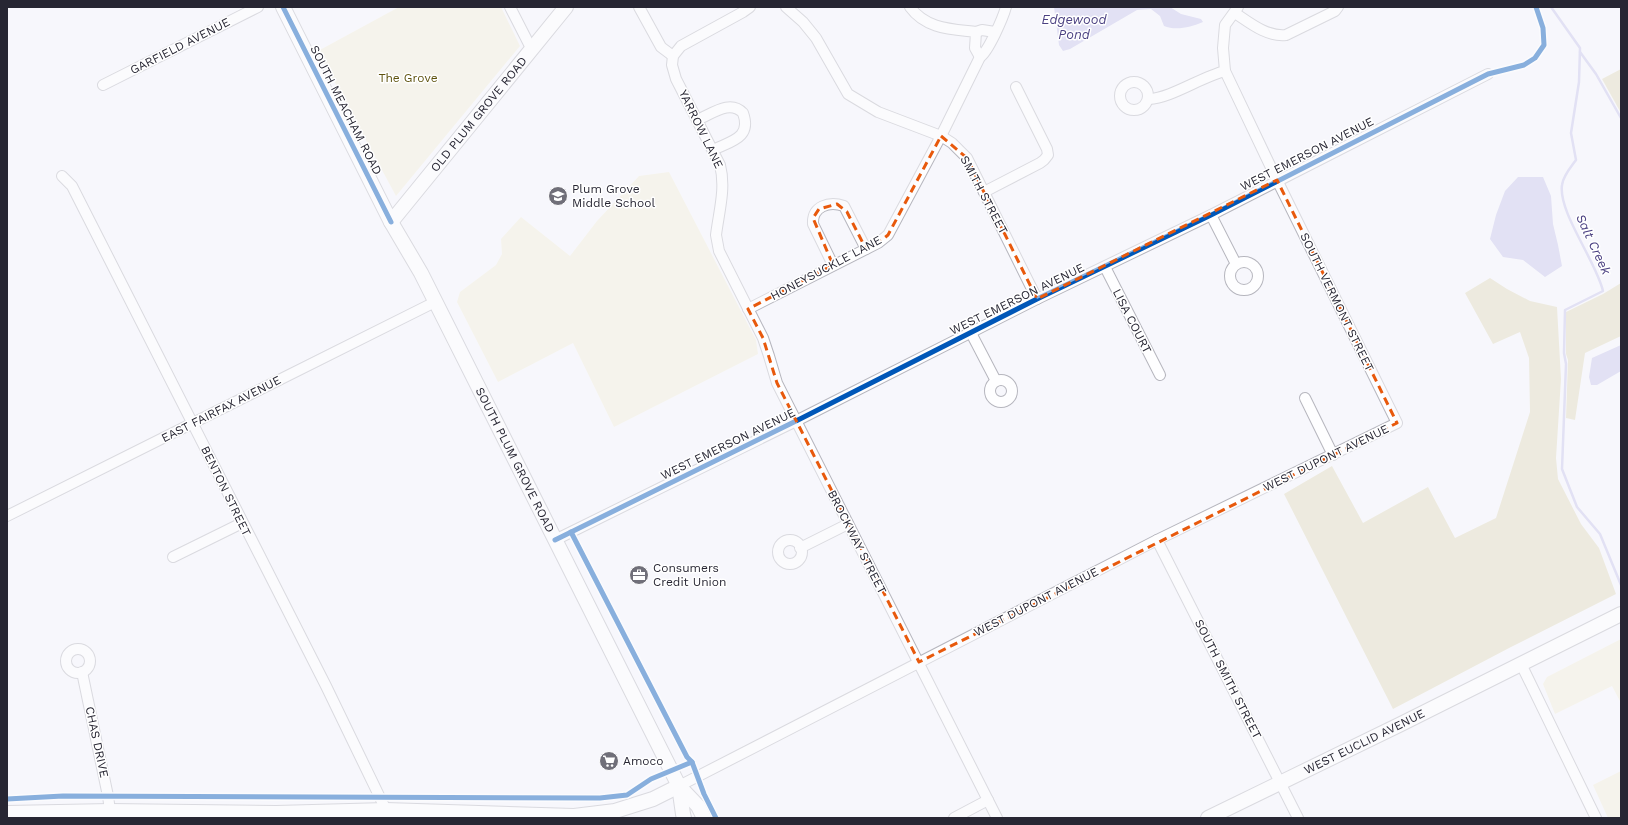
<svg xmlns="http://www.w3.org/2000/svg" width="1628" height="825" font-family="'Work Sans',sans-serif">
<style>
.green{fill:#f2eed9}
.forest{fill:#e0dabd}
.water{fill:#c7c5eb}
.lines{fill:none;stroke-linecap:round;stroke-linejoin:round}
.stream{stroke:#c7c5eb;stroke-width:2.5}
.street-casing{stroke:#b6b6be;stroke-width:12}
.secondary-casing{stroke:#b6b6be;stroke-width:16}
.street{stroke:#fefeff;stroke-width:10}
.secondary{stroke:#fefeff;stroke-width:14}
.cycleway-casing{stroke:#fff;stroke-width:8}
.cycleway{stroke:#0057b8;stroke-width:5}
.marked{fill:none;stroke:#e8590c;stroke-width:3;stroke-dasharray:8 5;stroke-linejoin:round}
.labels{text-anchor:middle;stroke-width:3;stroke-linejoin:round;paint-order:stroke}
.street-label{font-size:12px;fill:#272633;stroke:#fff}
.park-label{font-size:12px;fill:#5e520e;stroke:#fff}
.poi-label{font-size:12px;fill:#272633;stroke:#fff;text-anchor:start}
.water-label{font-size:13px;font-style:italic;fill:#4b4182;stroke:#fff}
</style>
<rect width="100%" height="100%" fill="#f7f7fc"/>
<g class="green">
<polygon points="399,7 501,7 520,46 396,196 318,51"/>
<polygon points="669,172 756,340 758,354 614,427 573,343 498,382 457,302 460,292 496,265 502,254 501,239 521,217 570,256 597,221 639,176"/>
<polygon points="1621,639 1621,703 1612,686 1555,714 1543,684 1547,677"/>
<polygon points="1621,771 1621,818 1608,818 1593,785"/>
</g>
<g class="forest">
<polygon points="1621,69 1621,113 1602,79"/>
<polygon points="1490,278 1507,289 1530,301 1557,307 1561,379 1556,458 1558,479 1581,524 1599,548 1616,594 1511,647 1393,709 1284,494 1332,466 1363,523 1428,487 1455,538 1496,518 1530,412 1529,358 1520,332 1493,344 1465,293"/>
<polygon points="1621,283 1621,336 1585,353 1575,420 1566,418 1568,360 1566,354 1566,312 1603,294"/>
</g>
<g class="water">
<path d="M 1054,7 L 1170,7 L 1181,14 L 1201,19 L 1203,22 C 1191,27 1176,31 1164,26 L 1160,16 L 1151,9 L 1137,10 L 1070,49 L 1063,51 L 1059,45 Z"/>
<polygon points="1518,177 1543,177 1551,196 1553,224 1558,245 1562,266 1545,277 1523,260 1503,257 1490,239 1496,215 1505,191"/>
<polygon points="1621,345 1621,371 1597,385 1591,385 1589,377 1592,358"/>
</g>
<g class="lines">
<g class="stream">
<path d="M 1551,7 L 1580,48 L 1579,82 L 1571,133 L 1576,160 C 1571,167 1563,176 1562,185 C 1558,212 1596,261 1603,291 L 1565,310 L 1564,353 L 1566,364 L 1562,469 L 1577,507 L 1600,534 L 1621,585"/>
<polyline points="1580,52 1596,74 1621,118"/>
</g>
<g class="street-casing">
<g id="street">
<polyline points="510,7 532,50"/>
<polyline points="639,7 661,47 673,56"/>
<path d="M 750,7 L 743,12 L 681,46 L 673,56 L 672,65 L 676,79 L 720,165 C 726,188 719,211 716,235 L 719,251 L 763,338 L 769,356 L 777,383 L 997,818"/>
<polyline points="786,7 803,22 816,38 848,94 878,112 941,136 952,143 967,158 1037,299"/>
<path d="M 910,7 C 926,29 951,29 976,32 L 975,48 L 980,57"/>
<path d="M 1235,13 C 1250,23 1267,37 1286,35 L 1335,11 L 1338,7"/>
<polyline points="976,32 982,30 995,32"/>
<circle cx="1134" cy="96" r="14"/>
<polyline points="103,85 258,7"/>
<path d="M 1149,99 C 1171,98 1201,77 1225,71"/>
<path d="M 697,120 C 712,114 730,99 743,113 C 752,138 731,141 713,150"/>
<polyline points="62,176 72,186 326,686 386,810"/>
<polyline points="984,192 1040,163 1044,160 1048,155 1047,149 1016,87"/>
<polyline points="1211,215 1236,264"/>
<circle cx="1244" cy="276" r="14"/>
<path d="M 833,265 L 813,224 C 812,206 829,201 844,206 L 866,249"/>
<polyline points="1105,267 1160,375"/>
<path d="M 748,309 L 878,243 L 888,235 L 941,136 L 980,57 C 988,52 1003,18 1006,7"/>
<polyline points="971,333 996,381"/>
<circle cx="1001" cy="391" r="11"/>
<polyline points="1305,398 1333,455"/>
<polyline points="7,516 435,302"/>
<polyline points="555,540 796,421 1037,299 1211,215 1488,74"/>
<polyline points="1157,540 1298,818"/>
<circle cx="790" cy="552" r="12"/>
<polyline points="800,548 848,524"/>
<polyline points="173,557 242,523"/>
<circle cx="78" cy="661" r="12"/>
<polyline points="1521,664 1596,818"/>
<polyline points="82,672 108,796 110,811"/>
<polyline points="679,786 1157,540 1397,423 1277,180 1225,71 1223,48 1225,25 1238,7"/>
<polyline points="954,818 988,800"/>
</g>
</g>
<g class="secondary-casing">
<g id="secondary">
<path id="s1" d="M 283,7 L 391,222 L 421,273 L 679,786 L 698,806 L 704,818"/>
<path id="s2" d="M 391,222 L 566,7"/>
<polyline points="679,786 683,814 684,818"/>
<polyline points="7,813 110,811 276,813 386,810 574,816 615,811 653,799 679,786"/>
<path id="s3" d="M 1208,818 L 1399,725 L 1621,614"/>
</g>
</g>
<use href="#street" class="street"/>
<use href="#secondary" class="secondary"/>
<g class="cycleway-casing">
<g id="cycleway">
<polyline points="283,7 391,222"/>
<polyline points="571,532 687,757 692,762 704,794 716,818"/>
<polyline points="555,540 796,421 1037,299 1211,215 1488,74 1524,65 1535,58 1544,45 1543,28 1536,7"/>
<polyline points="7,799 63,796 600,798 627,795 651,779 692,762"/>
</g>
</g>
<use href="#cycleway" class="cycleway"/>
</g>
<path d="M0 0H1628V825H0ZM 941,136 L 967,158 L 1037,299 L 1277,180 L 1397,423 L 919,662 L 777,383 L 763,338 L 748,309 L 833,265 L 813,218 L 819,209 L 837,204 L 847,212 L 866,249 L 878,243 L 888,235 Z" fill="#f7f7fc" fill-opacity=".55" fill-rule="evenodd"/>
<path class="marked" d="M 941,136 L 967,158 L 1037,299 L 1277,180 L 1397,423 L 919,662 L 777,383 L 763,338 L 748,309 L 833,265 L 813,218 L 819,209 L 837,204 L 847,212 L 866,249 L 878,243 L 888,235 Z"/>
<defs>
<g id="school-disc" transform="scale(1)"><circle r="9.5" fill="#706f79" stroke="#fff"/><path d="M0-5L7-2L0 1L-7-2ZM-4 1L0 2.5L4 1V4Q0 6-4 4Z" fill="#fff"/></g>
<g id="office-disc" transform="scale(1)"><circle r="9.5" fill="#706f79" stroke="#fff"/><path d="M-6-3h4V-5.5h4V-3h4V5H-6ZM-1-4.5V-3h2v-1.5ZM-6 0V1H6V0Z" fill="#fff"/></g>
<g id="supermarket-disc" transform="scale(1)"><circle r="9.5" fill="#706f79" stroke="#fff"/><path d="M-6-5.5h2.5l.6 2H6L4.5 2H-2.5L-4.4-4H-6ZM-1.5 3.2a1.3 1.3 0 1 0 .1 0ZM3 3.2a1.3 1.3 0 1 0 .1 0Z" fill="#fff"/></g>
</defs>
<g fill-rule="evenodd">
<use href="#school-disc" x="558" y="196"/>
<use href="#office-disc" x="639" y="575"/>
<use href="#supermarket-disc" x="609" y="761"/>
</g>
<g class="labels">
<g class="street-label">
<text transform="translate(180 46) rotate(-27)" y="4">GARFIELD AVENUE</text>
<text transform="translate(346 110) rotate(63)" y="4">SOUTH MEACHAM ROAD</text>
<text dy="4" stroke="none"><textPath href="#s2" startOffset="139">OLD PLUM GROVE ROAD</textPath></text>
<text transform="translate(701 129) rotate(64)" y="4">YARROW LANE</text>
<text transform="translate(1307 154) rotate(-27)" y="4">WEST EMERSON AVENUE</text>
<text transform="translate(984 195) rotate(62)" y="4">SMITH STREET</text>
<text transform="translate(826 268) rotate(-28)" y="4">HONEYSUCKLE LANE</text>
<text transform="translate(1017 299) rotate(-26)" y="4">WEST EMERSON AVENUE</text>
<text transform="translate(1337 302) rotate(64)" y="4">SOUTH VERMONT STREET</text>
<text transform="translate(1132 321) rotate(63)" y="4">LISA COURT</text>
<text transform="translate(221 409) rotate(-27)" y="4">EAST FAIRFAX AVENUE</text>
<text transform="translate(728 444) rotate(-26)" y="4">WEST EMERSON AVENUE</text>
<text transform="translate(1326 458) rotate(-26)" y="4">WEST DUPONT AVENUE</text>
<text dy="4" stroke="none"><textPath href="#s1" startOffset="509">SOUTH PLUM GROVE ROAD</textPath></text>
<text transform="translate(226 491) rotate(64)" y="4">BENTON STREET</text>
<text transform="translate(857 542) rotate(63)" y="4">BROCKWAY STREET</text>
<text transform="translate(1036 602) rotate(-27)" y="4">WEST DUPONT AVENUE</text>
<text transform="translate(1228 679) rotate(63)" y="4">SOUTH SMITH STREET</text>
<text dy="4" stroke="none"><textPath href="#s3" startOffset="174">WEST EUCLID AVENUE</textPath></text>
<text transform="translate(97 742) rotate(78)" y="4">CHAS DRIVE</text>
</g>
<g class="park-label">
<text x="408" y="82">The Grove</text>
</g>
<g class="poi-label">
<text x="572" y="193">Plum Grove<tspan x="572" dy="14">Middle School</tspan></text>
<text x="653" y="572">Consumers<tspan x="653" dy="14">Credit Union</tspan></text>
<text x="623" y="765">Amoco</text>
</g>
<g class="water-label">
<text x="1074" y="24">Edgewood<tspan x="1074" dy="15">Pond</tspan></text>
<text transform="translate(1594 244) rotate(65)" y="5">Salt Creek</text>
</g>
</g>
<rect width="1628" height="825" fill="none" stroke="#272633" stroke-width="16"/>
</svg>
